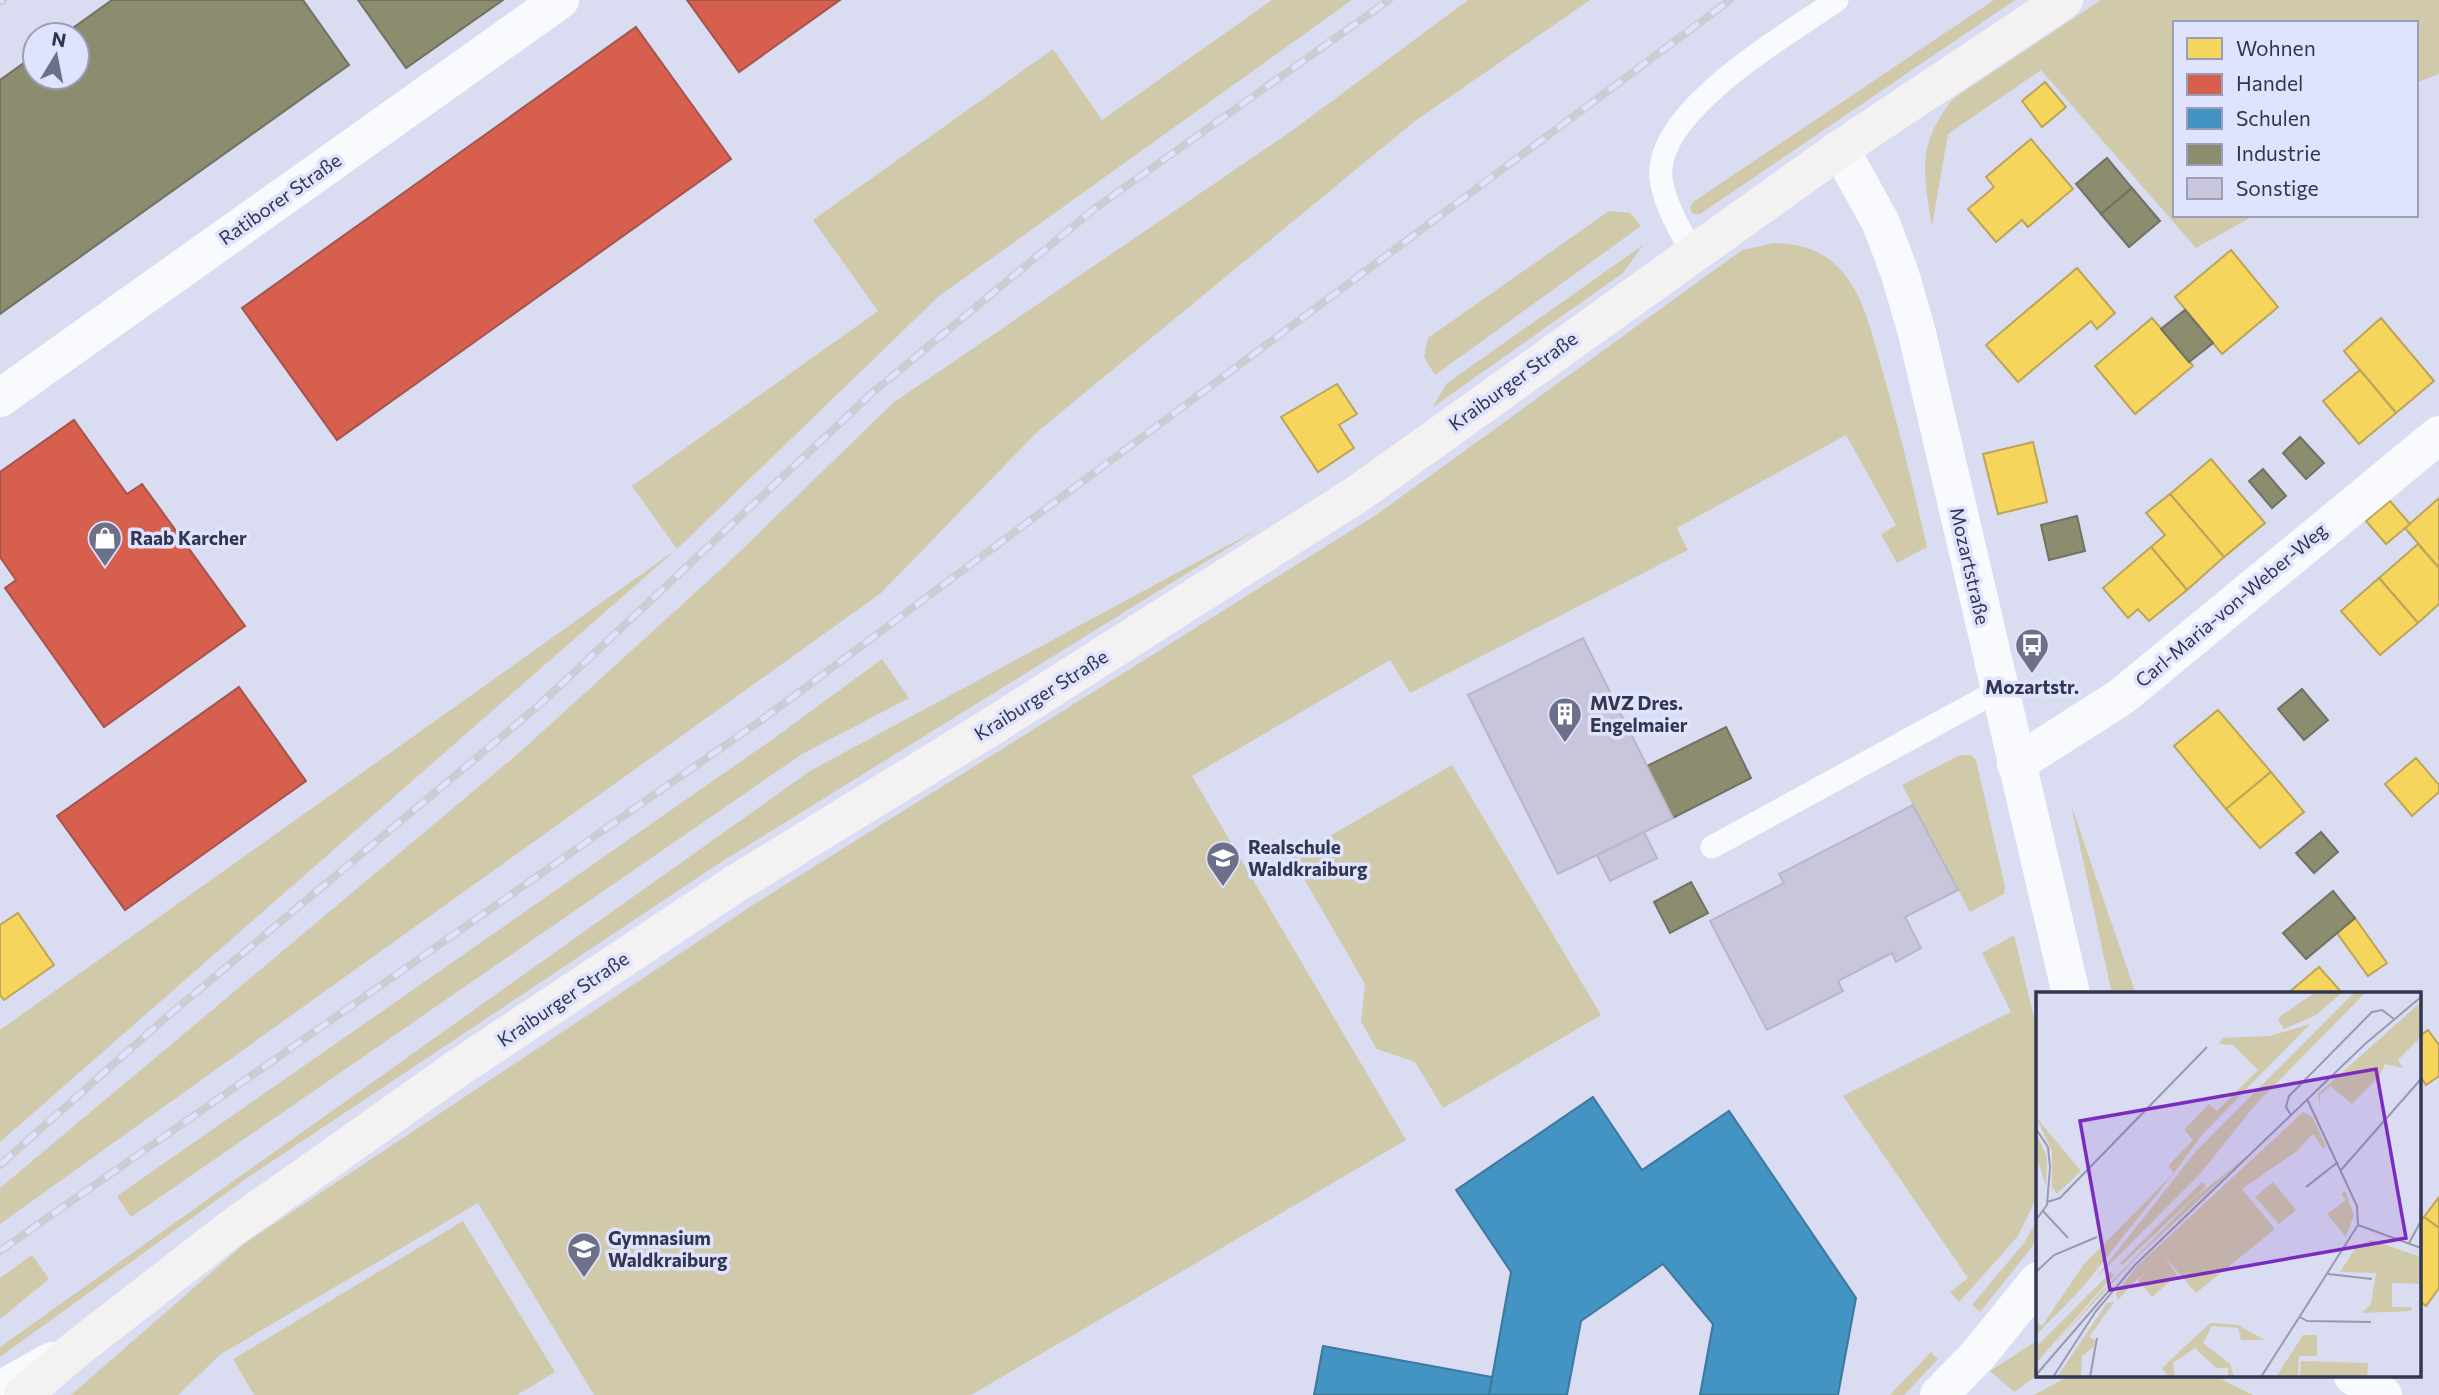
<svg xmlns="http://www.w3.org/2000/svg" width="2439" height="1395" font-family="Commissioner,sans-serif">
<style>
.green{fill:#d0c9aa}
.homes{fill:#f6d55c;stroke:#bca558;stroke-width:2}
.shops{fill:#d6604d;stroke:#a5534e;stroke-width:2}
.schools{fill:#4393c3;stroke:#3e77a0;stroke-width:2}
.industry{fill:#8c8c6e;stroke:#717265;stroke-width:2}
.building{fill:#c9c6dc;stroke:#b8b6ca;stroke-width:2}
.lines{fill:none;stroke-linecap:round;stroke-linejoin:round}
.service{stroke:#f9fafd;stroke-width:23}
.minor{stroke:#f9fafd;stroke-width:38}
.secondary{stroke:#f4f1f2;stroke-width:38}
.rail-casing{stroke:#cccdd3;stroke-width:8}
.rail{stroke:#dfe3fe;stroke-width:5;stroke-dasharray:16;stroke-linecap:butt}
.labels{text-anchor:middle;stroke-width:7;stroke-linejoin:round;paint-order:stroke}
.street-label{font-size:19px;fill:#333650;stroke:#dfe3fe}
.poi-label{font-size:19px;font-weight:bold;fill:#333650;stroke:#dfe3fe;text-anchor:start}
.inset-road{fill:none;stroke:#979ab1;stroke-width:2}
.view{fill:#7b2cbf;fill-opacity:0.15;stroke:#7b2cbf;stroke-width:3.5}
.inset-edge{fill:none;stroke:#333650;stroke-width:3.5}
</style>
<rect width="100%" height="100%" fill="#daddf2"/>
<g class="green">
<polygon points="1272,0 1352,0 939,296 677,549 0,1142 0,1030 677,549 632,486 878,311 813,220 1053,49 1102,120"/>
<polygon points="1468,0 1590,0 1415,121 1037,432 881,593 0,1224 0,1188 520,752 730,561 893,403 1293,130"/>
<polygon points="1994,0 2015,0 1700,214 1693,214 1690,208 1693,202"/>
<path d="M 2101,0 L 2439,0 L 2439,74 L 2416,83 L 2416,23 L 2175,23 L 2175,215 L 2255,215 L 2196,248 L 2041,70 L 1948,134 L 1932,226 C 1923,174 1917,143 1953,99 Z"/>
<polygon points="1609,211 1630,213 1641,226 1435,375 1424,357 1428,338"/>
<path d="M 1774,243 C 1799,244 1818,248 1837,266 C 1864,292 1872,335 1882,369 C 1899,428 1913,487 1927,547 L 1897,563 L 1881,534 L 1896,525 L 1846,435 L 1677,528 L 1688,550 L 1410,693 L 1390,660 L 1192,776 L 1406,1140 L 971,1395 L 594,1395 L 478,1203 L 221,1354 L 178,1395 L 71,1395 L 244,1244 L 756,903 L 1376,515 L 1742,250 Z"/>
<polygon points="1643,245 1623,273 1433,407 1446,384"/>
<polygon points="1260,528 718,864 247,1178 0,1357 0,1347 810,771"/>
<polygon points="882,659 909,698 802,754 131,1217 117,1196 773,739"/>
<polygon points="1960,755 1971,755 1976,760 2005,887 2004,894 1970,912 1902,785"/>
<polygon points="1452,765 1601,1015 1443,1108 1415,1062 1377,1049 1361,1022 1365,984 1292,858"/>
<polygon points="2071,805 2136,994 2112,994"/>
<polygon points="2014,935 2038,1034 2038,1195 2018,1236 1959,1302 1950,1292 1968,1278 1843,1096 2011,1012 1982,953"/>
<polygon points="2038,1218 2038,1236 2032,1247 1980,1312 1972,1305 2024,1243"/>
<polygon points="463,1221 555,1372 517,1395 254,1395 233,1359"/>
<polygon points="32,1255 49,1279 0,1319 0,1278"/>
<polygon points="2038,1340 2038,1375 2014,1392 1990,1371"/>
<polygon points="1931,1352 1938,1359 1904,1395 1890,1395"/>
<polygon points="2069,1376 2215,1376 2253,1395 2034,1395"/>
</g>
<g class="homes">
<polygon points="2045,82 2066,107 2042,127 2022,101"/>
<polygon points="2031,139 2073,189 2028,227 2022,220 1996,242 1968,209 1994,187 1986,177"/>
<polygon points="2231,250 2278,307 2222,354 2175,297"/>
<polygon points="2077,268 2115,313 2097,329 2091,321 2018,382 1986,345"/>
<polygon points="2152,318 2193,366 2135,414 2095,366"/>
<polygon points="2381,318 2434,381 2396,413 2344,351"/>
<polygon points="2360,370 2396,413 2359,444 2323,401"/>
<polygon points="1337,384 1357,414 1339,425 1354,448 1318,472 1281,417"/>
<polygon points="2033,442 2047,502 1998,514 1983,454"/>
<polygon points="2211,459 2265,523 2224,557 2170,494"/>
<polygon points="2170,494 2224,557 2187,590 2151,547 2165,535 2146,513"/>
<polygon points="2439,498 2439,568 2405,528"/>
<polygon points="2390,501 2410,524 2386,544 2366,521"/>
<polygon points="2418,544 2439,568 2439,604 2418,623 2379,578"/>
<polygon points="2151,547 2187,590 2149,621 2138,609 2128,618 2103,588"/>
<polygon points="2379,578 2418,623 2380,655 2341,611"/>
<polygon points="2218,710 2271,772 2226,809 2174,746"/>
<polygon points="2416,758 2439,785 2439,792 2412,816 2385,784"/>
<polygon points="2271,772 2304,812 2260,848 2226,809"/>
<polygon points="18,913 54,965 4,1000 0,995 0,925"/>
<polygon points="2355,918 2387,963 2368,976 2337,933"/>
<polygon points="2319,967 2343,994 2287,994"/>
<polygon points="2428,1030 2439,1045 2439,1076 2426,1085 2420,1076 2420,1036"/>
<polygon points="2439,1197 2439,1228 2424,1217"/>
<polygon points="2424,1217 2439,1228 2439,1288 2426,1306 2420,1301 2420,1223"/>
</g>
<g class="shops">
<polygon points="687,0 840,0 739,72"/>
<polygon points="636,27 731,159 337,440 242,308"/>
<polygon points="74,420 127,494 142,484 245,626 104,727 5,588 16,580 0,557 0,472"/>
<polygon points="239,687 306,781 125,910 57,816"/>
</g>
<g class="schools">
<polygon points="1593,1097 1642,1170 1729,1111 1856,1298 1838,1395 1700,1395 1713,1324 1663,1264 1581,1321 1567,1395 1489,1395 1511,1272 1456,1190"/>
<polygon points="1323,1346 1492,1377 1489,1395 1314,1395"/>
</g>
<g class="industry">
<polygon points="112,0 303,0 349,65 0,314 0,80 35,55 35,77 77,77 77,35 63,35"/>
<polygon points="358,0 503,0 406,68"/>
<polygon points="2107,158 2132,188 2101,214 2076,184"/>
<polygon points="2132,188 2160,221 2129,247 2101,214"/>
<polygon points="2185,310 2213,343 2189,362 2161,329"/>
<polygon points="2300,437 2324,463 2306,479 2283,453"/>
<polygon points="2263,469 2286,496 2272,508 2249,481"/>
<polygon points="2077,516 2085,551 2049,560 2041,525"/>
<polygon points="2302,689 2328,720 2304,740 2278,709"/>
<polygon points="1726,727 1751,778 1673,818 1647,766"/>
<polygon points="2321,832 2338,852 2314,873 2296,853"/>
<polygon points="1691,882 1708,913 1670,933 1654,902"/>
<polygon points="2333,891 2355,918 2306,959 2283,933"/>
</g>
<g class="building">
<polygon points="1583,638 1673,818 1558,874 1468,695"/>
<polygon points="1913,805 1958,890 1905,917 1921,948 1896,962 1892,953 1838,981 1843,991 1767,1030 1710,921 1784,883 1779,874"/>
<polygon points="1644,832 1657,858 1610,881 1597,855"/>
</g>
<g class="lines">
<g class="service">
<path d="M 1692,253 C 1680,229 1664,204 1661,178 C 1654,110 1788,35 1837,0"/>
<polyline points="1712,847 1999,690"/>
</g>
<g class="minor">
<polyline points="1840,149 1881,223 1900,274 1917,333 2071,994"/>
<polyline points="0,398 560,0"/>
<polyline points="2016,764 2121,697 2439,435"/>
<polyline points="2353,1376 2383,1395"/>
<polyline points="0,1390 52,1361"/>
<polyline points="1939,1395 1978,1355 2038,1281"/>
</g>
<polyline class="secondary" points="23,1395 76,1349 232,1228 461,1066 735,884 986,730 1359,493 1840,149 2064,0"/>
<g class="rail-casing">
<g id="rail">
<polyline points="0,2 3,0"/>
<polyline points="0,1165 163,1020 537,707 872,393 1094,209 1389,0"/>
<polyline points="0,1251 767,716 1730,0"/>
</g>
</g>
<use href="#rail" class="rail"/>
</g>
<defs>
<g id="shop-pin" transform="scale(1.75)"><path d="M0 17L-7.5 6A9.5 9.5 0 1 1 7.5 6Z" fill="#6d7089" stroke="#dfe3fe"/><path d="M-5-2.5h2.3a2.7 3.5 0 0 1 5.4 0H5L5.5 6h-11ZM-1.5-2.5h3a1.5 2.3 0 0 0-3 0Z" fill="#fff"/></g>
<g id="bus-pin" transform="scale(1.75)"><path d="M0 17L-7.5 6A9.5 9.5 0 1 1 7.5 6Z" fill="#6d7089" stroke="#dfe3fe"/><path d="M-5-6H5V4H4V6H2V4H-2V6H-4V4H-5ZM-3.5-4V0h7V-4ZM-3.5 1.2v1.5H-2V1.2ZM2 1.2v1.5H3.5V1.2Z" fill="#fff"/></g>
<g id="building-pin" transform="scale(1.75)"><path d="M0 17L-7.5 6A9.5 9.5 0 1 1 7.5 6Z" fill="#6d7089" stroke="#dfe3fe"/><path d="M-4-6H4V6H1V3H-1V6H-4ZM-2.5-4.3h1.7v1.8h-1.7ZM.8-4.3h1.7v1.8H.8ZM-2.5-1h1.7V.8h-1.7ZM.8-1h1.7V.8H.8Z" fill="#fff"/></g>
<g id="school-pin" transform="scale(1.75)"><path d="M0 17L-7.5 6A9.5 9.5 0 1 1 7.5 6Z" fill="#6d7089" stroke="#dfe3fe"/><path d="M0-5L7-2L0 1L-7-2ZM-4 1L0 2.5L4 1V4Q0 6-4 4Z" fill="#fff"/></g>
</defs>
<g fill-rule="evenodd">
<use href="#shop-pin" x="105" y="538"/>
<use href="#bus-pin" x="2032" y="645"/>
<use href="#building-pin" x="1565" y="714"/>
<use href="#school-pin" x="1223" y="858"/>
<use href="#school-pin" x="584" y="1249"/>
</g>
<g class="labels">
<g class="street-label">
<text transform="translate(280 199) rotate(-35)" y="7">Ratiborer Straße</text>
<text transform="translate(1513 381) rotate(-36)" y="7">Kraiburger Straße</text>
<text transform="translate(1970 566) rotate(77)" y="7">Mozartstraße</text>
<text transform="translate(2231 605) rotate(-40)" y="7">Carl-Maria-von-Weber-Weg</text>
<text transform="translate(1041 695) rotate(-32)" y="7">Kraiburger Straße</text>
<text transform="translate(563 999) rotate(-34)" y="7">Kraiburger Straße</text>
</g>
<g class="poi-label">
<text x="130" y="545">Raab Karcher</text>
<text x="2032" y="694" text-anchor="middle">Mozartstr.</text>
<text x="1590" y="710">MVZ Dres.<tspan x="1590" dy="22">Engelmaier</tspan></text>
<text x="1248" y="854">Realschule<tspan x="1248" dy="22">Waldkraiburg</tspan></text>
<text x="608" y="1245">Gymnasium<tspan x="608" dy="22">Waldkraiburg</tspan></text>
</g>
</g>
<g transform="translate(2036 992)">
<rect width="385" height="385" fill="#daddf2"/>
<path d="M 280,0 L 307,0 L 280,23 L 248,37 L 242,27 L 246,23 ZM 319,0 L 330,0 L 219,113 L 164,182 L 59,287 L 161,158 ZM 385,10 L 385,45 L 362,68 L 367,76 L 349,72 L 343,85 L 316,112 L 294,94 L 284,103 L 284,115 L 282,102 ZM 274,32 L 165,144 L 138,181 L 46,296 L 0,343 L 0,330 L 6,334 L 48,272 L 138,181 L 132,174 L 157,148 L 148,138 L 173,112 L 181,119 L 222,78 L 197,53 L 183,52 L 187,46 L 234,44 ZM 267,120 L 277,126 L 290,154 L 287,156 L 277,142 L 261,159 L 206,197 L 239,237 L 160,301 L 128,264 L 141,283 L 116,305 L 102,288 L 115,276 L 100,288 L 82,308 L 80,301 L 101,274 ZM 0,125 L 45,179 L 21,202 L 16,195 L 16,159 ZM 0,141 L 11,165 L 10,194 L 0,163 ZM 209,166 L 100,266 L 17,354 L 66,299 L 159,205 ZM 166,190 L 170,194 L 86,273 L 84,271 ZM 237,190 L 260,218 L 243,232 L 219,205 ZM 309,199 L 318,223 L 310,245 L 291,222 L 310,208 L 305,202 ZM 335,248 L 385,265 L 385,292 L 356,291 L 356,315 L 376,315 L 375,319 L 326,321 L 335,312 L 340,281 L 304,280 L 320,255 ZM 75,280 L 78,283 L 0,371 L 0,355 ZM 78,310 L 53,345 L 59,348 L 58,355 L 46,364 L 45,385 L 21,385 L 71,311 ZM 174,331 L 202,333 L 229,348 L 205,348 L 202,336 L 176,334 L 167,351 L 194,372 L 198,385 L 181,385 L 192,384 L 192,376 L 180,376 L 159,356 L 137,371 L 139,385 L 132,385 L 126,376 ZM 267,343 L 281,343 L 281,364 L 263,364 L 262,385 L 240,385 ZM 265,369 L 332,371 L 331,385 L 264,385 Z" fill="#d0c9aa"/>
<path class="inset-road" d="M 255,123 L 250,115 L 253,104 L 336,20 L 346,18 L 358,27M 0,137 L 12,155 L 14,175 L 11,213 L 0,228M 305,178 L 385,87M 270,195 L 302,170M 11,210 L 24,206 L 171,55M 7,219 L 32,246M 322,233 L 385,256M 373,251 L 385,229M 0,280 L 18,263 L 61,245M 292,282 L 336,287M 264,325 L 271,329 L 335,330M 0,383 L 76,295M 17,385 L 60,319 L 99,273 L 329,52 L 385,5M 54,385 L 61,346M 225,385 L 322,233 L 321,214 L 271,107"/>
<path class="view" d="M 340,77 L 370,246 L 74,298 L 44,129 Z"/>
<rect width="385" height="385" class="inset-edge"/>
</g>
<rect x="2173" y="21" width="245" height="196" fill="#dfe3fe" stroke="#9a9eb8" stroke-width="2"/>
<rect x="2187" y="38" width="35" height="21" fill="#f6d55c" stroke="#9a9eb8" stroke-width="2"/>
<text x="2236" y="56" font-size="21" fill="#333650">Wohnen</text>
<rect x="2187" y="74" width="35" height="21" fill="#d6604d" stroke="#9a9eb8" stroke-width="2"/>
<text x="2236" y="91" font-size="21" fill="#333650">Handel</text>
<rect x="2187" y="108" width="35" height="21" fill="#4393c3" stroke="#9a9eb8" stroke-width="2"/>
<text x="2236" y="126" font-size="21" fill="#333650">Schulen</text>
<rect x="2187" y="144" width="35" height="21" fill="#8c8c6e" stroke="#9a9eb8" stroke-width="2"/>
<text x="2236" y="161" font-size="21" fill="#333650">Industrie</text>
<rect x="2187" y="178" width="35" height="21" fill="#c9c6dc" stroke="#9a9eb8" stroke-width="2"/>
<text x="2236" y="196" font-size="21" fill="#333650">Sonstige</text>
<g transform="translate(56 56) rotate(10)"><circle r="33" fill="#dfe3fe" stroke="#9a9eb8" stroke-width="2"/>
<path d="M0-5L12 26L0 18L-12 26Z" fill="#6d7089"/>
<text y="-10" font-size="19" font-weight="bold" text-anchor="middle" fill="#333650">N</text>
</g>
</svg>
